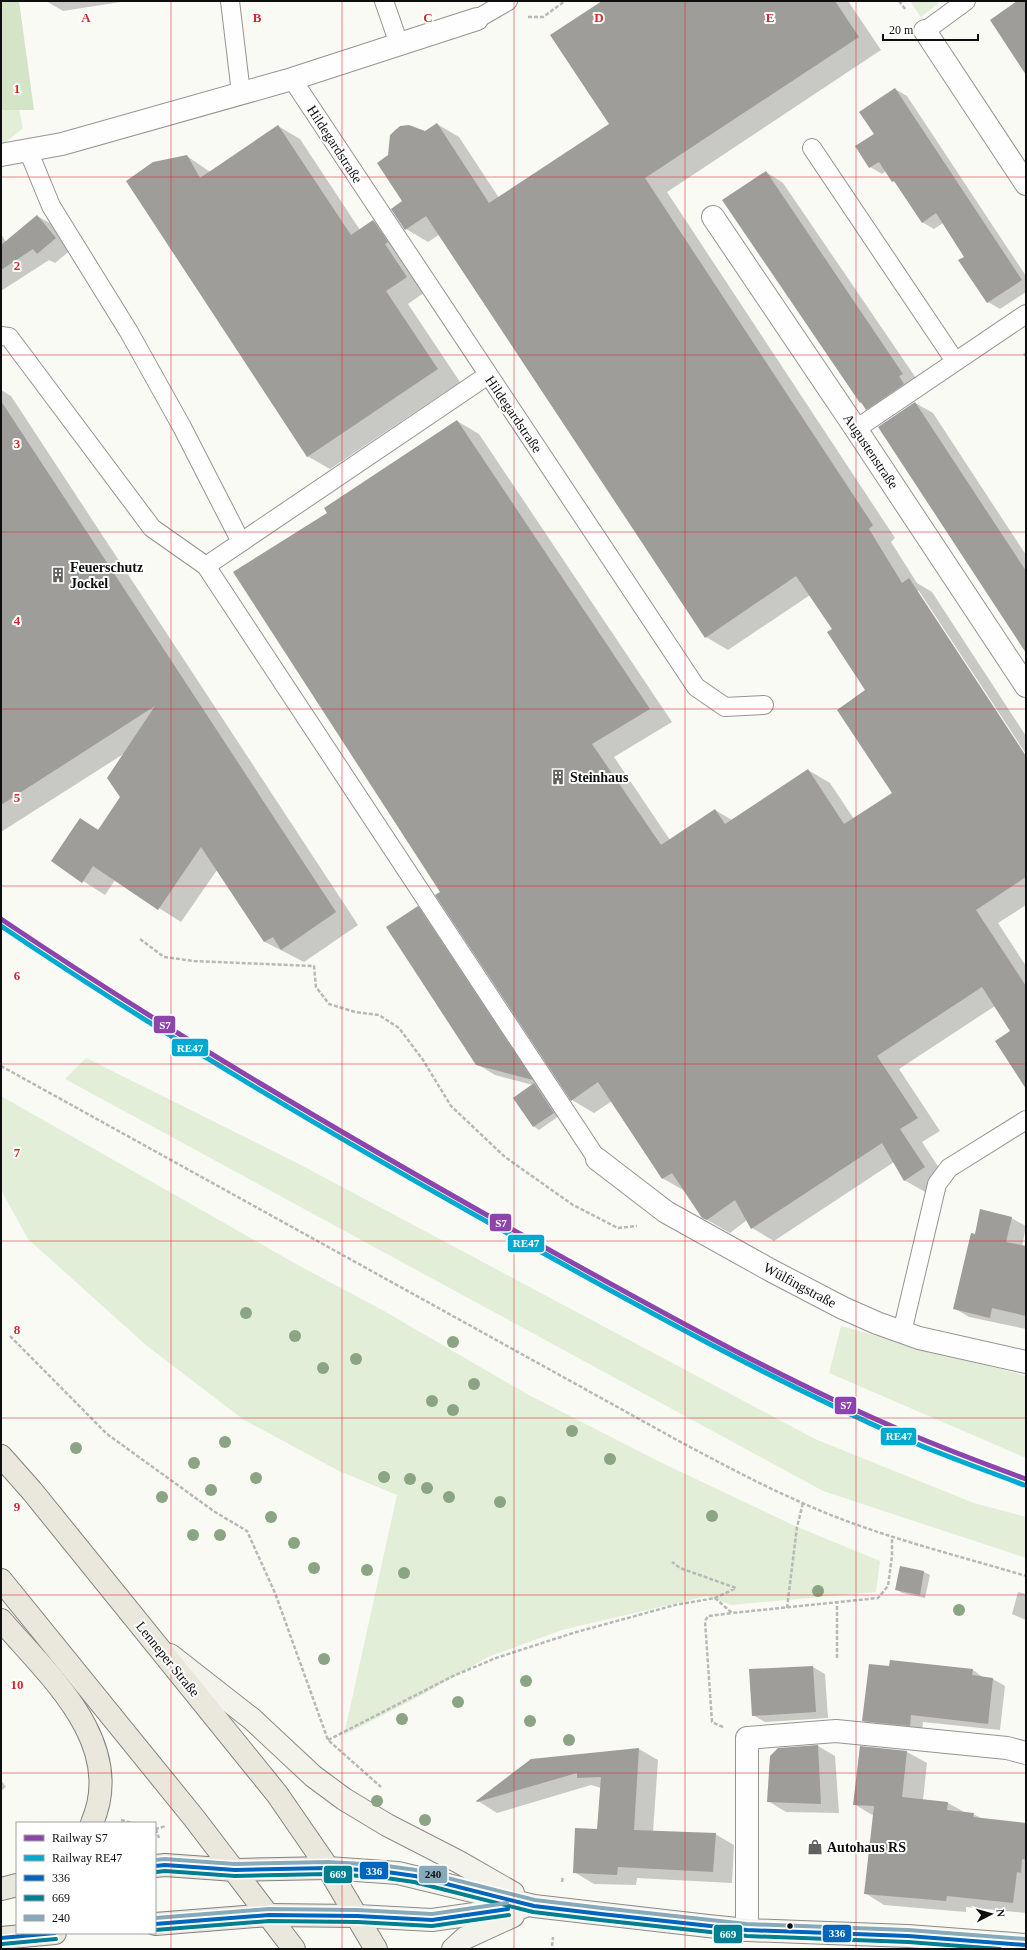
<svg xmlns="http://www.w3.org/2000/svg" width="1027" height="1950" font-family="'Times New Roman',serif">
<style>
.green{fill:#e2eed7}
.forest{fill:#d3e4c7}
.shadow{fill:#0003}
.building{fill:#9e9d9a}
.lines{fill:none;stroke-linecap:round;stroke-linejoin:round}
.lane-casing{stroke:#949492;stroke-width:20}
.street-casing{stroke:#949492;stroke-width:24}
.secondary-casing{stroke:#8b8b89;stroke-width:24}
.primary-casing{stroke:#82827f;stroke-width:24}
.path{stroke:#b8b8b7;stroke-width:2.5;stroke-dasharray:4 2;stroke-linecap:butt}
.lane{stroke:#fefefe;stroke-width:18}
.street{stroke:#fefefe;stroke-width:22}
.secondary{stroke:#f4f3eb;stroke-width:22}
.primary{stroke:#eae7dc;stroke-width:22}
.bus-1-casing{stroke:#fff;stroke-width:7}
.bus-2-casing{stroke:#fff;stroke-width:7}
.bus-3-casing{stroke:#fff;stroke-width:7}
.bus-1{stroke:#0065bd;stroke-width:4}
.bus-2{stroke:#007e92;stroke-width:4}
.bus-3{stroke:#87aaba;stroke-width:4}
.rail-1-casing{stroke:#fff;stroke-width:8}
.rail-2-casing{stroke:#fff;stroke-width:8}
.rail-1{stroke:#8e44ad;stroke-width:5}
.rail-2{stroke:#00a9ce;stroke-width:5}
.tree{fill:#8aa484}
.grid{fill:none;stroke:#d62828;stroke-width:1;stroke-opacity:0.55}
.bus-dot{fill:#0e0e0e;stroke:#fff;stroke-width:1.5}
.labels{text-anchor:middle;stroke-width:4;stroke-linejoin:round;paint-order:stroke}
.street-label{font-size:14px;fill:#0e0e0e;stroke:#fff}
.poi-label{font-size:14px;font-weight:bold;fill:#0e0e0e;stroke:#fff;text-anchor:start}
.grid-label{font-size:13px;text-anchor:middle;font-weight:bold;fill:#d62828;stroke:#fff;stroke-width:4;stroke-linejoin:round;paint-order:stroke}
.line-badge{stroke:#fff;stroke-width:1.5}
.badge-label{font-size:11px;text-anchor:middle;font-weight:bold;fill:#fff}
.pale-badge-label{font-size:11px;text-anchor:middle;font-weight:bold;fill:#111}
</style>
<rect width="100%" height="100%" fill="#fafaf5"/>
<g class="green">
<polygon points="910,1 938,1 939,3 921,17"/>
<polygon points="1,20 23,128 1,146"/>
<polygon points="86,1058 299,1164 815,1439 974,1503 1026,1517 1026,1558 823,1491 65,1079"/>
<polygon points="1,1096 298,1265 384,1311 527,1394 660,1462 795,1526 880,1561 876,1592 731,1605 707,1596 562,1630 488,1657 422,1695 344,1735 397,1495 339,1471 244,1420 147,1346 28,1239 1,1190"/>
<polygon points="841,1326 1026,1376 1026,1458 829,1373"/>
</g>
<polygon class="forest" points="1,1 19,1 34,110 1,110"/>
<g class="shadow">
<polygon points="46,1 127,1 63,11"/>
<polygon points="604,1 848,1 881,50 667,192 895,538 891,542 917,583 932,592 1026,736 1026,754 919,591 917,591 1026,758 1026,905 998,923 1026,966 1026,1087 1011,1031 995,1006 899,1069 940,1131 922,1142 947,1180 927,1193 904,1180 894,1162 774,1241 752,1228 747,1220 730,1233 702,1217 685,1191 662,1178 612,1101 594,1113 572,1100 441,892 328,513 457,421 479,434 672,722 614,757 670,840 715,810 732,820 808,770 830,783 854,819 893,793 867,691 834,629 810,595 728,650 706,637 439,235 428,242 406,229 404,201 389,156 391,135 396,129 409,126 425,132 437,124 459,137 499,198 610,124"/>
<polygon points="895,89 907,96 1026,276 1026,292 1000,309 988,302 965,257 943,223 934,229 922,222 897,184 893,181 886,171 882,174 870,167 875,134"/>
<polygon points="278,126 300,139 360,230 373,221 396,234 428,290 408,304 460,382 330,469 307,456 187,156 210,172"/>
<polygon points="766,172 783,183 920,384 884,419 867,409 860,402"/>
<polygon points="37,216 55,226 73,248 55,263 49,260 1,291 1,234 6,242"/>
<polygon points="1026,352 1026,358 1023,354"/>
<polygon points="1,390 11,396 358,925 304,962 265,942 217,870 181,922 115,880 105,895 52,861 80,819 99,830 121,797 125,753 1,832"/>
<polygon points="915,403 933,413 1026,555 1026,641"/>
<polygon points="418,907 436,918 559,1116 539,1130 533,1126 533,1085 495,1075 477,1064"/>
<polygon points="1011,1218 1026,1226 1022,1247 1026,1248 1026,1329 969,1317 954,1308 975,1235"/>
<polygon points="901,1567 924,1572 930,1575 925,1598 902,1593 896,1589"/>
<polygon points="1018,1592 1026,1594 1026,1620 1012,1614"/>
<polygon points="813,1667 825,1674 828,1718 765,1722 753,1715"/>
<polygon points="973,1670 984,1678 993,1679 1005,1686 1000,1730 923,1722 922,1732 875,1727 863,1721"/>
<polygon points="818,1746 835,1756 839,1813 786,1812 768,1801"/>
<polygon points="860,1747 907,1752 927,1763 923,1800 948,1803 966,1813 973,1814 983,1819 1026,1826 1026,1913 966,1907 966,1912 884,1905 865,1893 874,1816 854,1804"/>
<polygon points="639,1749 658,1760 653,1832 715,1834 734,1845 732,1883 637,1878 636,1885 594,1884 574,1872 598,1830 601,1788 591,1785 497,1813 478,1801"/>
<polygon points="1,1780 6,1787 1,1791"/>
</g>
<g class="building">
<polygon points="602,1 835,1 859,37 645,178 873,525 869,529 902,583 909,578 1026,756 1026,877 976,910 1026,986 1026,1089 995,1041 1010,1031 982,987 877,1056 918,1118 900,1129 925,1167 904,1181 882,1143 751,1229 735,1200 707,1220 702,1218 672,1173 662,1179 598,1082 571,1101 435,895 440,892 233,572 327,513 324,508 457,420 650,709 592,744 661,845 715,809 725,824 808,769 844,824 892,793 837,710 865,690 827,632 832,629 796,576 705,638 426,216 405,230 391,209 402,201 377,163 388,155 390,135 400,126 409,125 425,131 437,123 489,203 609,124 550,35"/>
<polygon points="1017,1 1026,1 1026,75 990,20"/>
<polygon points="895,88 1022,280 987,303 958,260 964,257 936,213 922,223 894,181 892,182 879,162 869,168 855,146 874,134 859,112"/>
<polygon points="278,125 351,235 373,220 388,242 385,244 407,277 386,291 438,369 307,457 126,181 153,162 187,155 200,178"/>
<polygon points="766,171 903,374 899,376 904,384 866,410 861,402 860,403 722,200"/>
<polygon points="37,215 56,238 37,254 33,249 1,270 1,245"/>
<polygon points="1,401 336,912 281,950 273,937 264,942 201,847 158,910 93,866 82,883 51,861 80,818 98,830 120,797 107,778 155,706 1,805"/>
<polygon points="915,402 1026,571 1026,653 878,427"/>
<polygon points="418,906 533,1080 476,1065 386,927"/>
<polygon points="534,1083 554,1113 533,1127 513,1098"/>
<polygon points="980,1209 1012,1217 1006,1242 1026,1246 1026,1316 992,1308 990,1318 953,1309 971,1233 975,1234"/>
<polygon points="900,1566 924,1571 920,1595 895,1590"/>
<polygon points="890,1660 973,1669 972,1675 993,1678 988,1724 911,1715 910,1726 862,1721 869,1664 889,1666"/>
<polygon points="813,1666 816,1712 752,1716 749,1669"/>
<polygon points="818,1745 821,1804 767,1802 770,1756 778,1748"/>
<polygon points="860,1746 907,1751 902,1797 948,1802 947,1810 974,1813 973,1817 1026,1823 1026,1860 1022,1859 1021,1873 1017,1872 1013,1903 947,1896 946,1901 864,1894 874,1806 853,1805"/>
<polygon points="639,1748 634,1830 716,1833 713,1872 618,1867 617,1875 573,1873 575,1828 597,1829 601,1777 577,1778 577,1773 477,1802 476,1801 531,1759"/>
</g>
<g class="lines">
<g class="lane-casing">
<g id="lane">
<polyline points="230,1 241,93"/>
<polyline points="384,1 399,44"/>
<polyline points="477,19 508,1"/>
<polyline points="925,31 966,1"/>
<polyline points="292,79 696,687 725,707 764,705"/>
<polyline points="812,148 955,361"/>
<polyline points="28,150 51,206 129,332 182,427 241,542"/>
<polyline points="1,336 9,337 152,528 206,566 597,1159"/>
<polyline points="856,429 1026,314"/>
<polyline points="206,566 488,375"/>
<polyline points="902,1332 937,1184 949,1168 1026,1120"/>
</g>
</g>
<g class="street-casing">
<g id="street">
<polyline points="925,31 1026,184"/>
<polyline points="1,155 62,144 292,79 477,19"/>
<polyline points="713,217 856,429 1026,686"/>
<polyline points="597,1159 666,1212 772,1271 843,1308 877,1323 919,1338 1026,1362"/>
<polyline points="747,1930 747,1738 836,1731 1007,1748 1026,1753"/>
</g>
</g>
<g class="secondary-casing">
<g id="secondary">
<polyline points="170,1655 252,1719 313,1776 344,1799 387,1825 459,1862 513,1893"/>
<polyline points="328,1868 398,1873 534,1906 708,1926 747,1930 908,1936 1026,1945"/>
<polyline points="357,1916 432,1920 523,1907"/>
<polyline points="453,1949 465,1938 513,1916"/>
</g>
</g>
<g class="primary-casing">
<g id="primary">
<polyline points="1,1456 32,1491 277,1794 328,1868 376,1949"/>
<polyline points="1,1580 194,1818 294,1949"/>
<path d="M 1,1620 C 48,1675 127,1743 92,1823"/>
<polyline points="155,1866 165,1865 235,1870 328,1868"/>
<polyline points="1,1889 17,1885"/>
<polyline points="155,1924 269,1915 357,1916"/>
<polyline points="1,1938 55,1933"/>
</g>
</g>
<g class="path">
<polyline points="899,1 906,10"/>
<polyline points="528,17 543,17 565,1"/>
<polyline points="140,939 164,957 194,961 314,966 316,987 329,1004 355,1012 379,1015 399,1028 423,1060 451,1106 505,1157 573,1205 618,1228 637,1226"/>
<path d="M 1,1066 L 677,1440 C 720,1463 763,1486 807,1505 C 877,1536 953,1554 1026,1576"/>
<polyline points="10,1336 107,1434 215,1512 247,1531 275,1593 328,1740 381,1787"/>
<polyline points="715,1598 732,1613 878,1598 888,1586 892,1556 892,1536"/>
<polyline points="787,1608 797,1527 803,1503"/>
<polyline points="837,1658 837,1603"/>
<polyline points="723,1727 712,1722 705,1621 708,1616 732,1613"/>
<polyline points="328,1740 453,1676 496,1658 573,1633 675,1605 715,1598 736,1588 680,1568 672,1562"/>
<polyline points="121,1820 132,1823"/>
<polyline points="155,1829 166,1826"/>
<polyline points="156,1829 159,1838"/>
<polyline points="562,1882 563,1876"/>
<polyline points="552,1946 553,1937"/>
</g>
<use href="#lane" class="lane"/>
<use href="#street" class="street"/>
<use href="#secondary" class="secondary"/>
<use href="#primary" class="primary"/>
<g class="bus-1-casing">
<g id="bus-1">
<polyline points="155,1866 165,1865 235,1870 328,1868 380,1871 415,1876 534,1906 601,1914 747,1930 908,1936 1026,1945"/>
<polyline points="155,1924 269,1915 357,1916 432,1920 508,1909"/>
<polyline points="1,1938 55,1933"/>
</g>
</g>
<g class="bus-2-casing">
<g id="bus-2">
<polyline points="156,1872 165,1871 235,1876 328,1874 379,1877 414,1882 533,1912 600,1920 747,1936 908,1942 1000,1949"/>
<polyline points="155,1930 269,1921 357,1922 432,1926 509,1915"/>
<polyline points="2,1944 56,1939"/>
</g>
</g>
<g class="bus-3-casing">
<g id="bus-3">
<polyline points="155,1860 165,1859 235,1864 328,1862 380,1865 416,1870 535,1900 602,1908 747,1924 908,1930 1026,1939"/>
<polyline points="155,1918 269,1909 357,1910 432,1914 507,1903"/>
</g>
</g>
<use href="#bus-1" class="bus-1"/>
<use href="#bus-2" class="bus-2"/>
<use href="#bus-3" class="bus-3"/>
<g class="rail-1-casing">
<path id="rail-1" d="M 1,919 C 170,1033 346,1136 524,1236 C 649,1305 774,1376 905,1432 C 945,1449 985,1464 1026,1479"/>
</g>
<g class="rail-2-casing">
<path id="rail-2" d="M 1,926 C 168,1039 342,1141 518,1239 C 643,1309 768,1378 898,1436 C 939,1454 982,1469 1024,1485"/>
</g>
<use href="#rail-1" class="rail-1"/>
<use href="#rail-2" class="rail-2"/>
</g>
<g class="tree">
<circle cx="246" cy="1313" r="6"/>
<circle cx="295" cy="1336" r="6"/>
<circle cx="453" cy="1342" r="6"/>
<circle cx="356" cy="1359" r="6"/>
<circle cx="323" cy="1368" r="6"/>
<circle cx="474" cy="1384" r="6"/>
<circle cx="432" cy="1401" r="6"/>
<circle cx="453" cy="1410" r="6"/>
<circle cx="572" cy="1431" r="6"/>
<circle cx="225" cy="1442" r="6"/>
<circle cx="76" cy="1448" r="6"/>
<circle cx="610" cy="1459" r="6"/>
<circle cx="194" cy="1463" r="6"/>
<circle cx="384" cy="1477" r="6"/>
<circle cx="256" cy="1478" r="6"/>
<circle cx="410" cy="1479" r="6"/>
<circle cx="427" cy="1488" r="6"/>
<circle cx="211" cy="1490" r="6"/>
<circle cx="162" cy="1497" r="6"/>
<circle cx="449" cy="1497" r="6"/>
<circle cx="500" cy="1502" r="6"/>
<circle cx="712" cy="1516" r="6"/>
<circle cx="271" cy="1517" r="6"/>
<circle cx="193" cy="1535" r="6"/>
<circle cx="220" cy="1535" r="6"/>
<circle cx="294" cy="1543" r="6"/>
<circle cx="314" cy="1568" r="6"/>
<circle cx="367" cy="1570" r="6"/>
<circle cx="404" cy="1573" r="6"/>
<circle cx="818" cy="1591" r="6"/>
<circle cx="959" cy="1610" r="6"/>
<circle cx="324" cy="1659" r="6"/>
<circle cx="526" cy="1681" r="6"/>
<circle cx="458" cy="1702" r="6"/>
<circle cx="402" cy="1719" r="6"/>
<circle cx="530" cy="1721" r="6"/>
<circle cx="569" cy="1740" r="6"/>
<circle cx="377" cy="1801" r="6"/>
<circle cx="425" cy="1820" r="6"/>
</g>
<path class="grid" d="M 171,1 L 171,1949M 342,1 L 342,1949M 514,1 L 514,1949M 685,1 L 685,1949M 856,1 L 856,1949M 1,177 L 1026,177M 1,355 L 1026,355M 1,532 L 1026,532M 1,709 L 1026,709M 1,886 L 1026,886M 1,1064 L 1026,1064M 1,1241 L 1026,1241M 1,1418 L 1026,1418M 1,1595 L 1026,1595M 1,1773 L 1026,1773"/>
<defs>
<g id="building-bare" transform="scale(1.2)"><path d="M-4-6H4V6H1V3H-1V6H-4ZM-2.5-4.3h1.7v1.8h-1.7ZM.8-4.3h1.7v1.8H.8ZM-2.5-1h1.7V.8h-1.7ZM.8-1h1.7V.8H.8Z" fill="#61615f" stroke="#fff" stroke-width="2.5" paint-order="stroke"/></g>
<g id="shop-bare" transform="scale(1.2)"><path d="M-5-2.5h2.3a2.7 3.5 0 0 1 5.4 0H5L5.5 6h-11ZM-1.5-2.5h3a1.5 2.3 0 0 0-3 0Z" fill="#61615f" stroke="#fff" stroke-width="2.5" paint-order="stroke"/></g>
</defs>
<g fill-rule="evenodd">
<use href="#building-bare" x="58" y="575"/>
<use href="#building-bare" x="558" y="777"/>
<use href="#shop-bare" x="815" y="1847"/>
</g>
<circle class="bus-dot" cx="790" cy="1926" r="3.5"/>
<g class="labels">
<g class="street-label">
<text transform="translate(335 144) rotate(57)" y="5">Hildegardstraße</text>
<text transform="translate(514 414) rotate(56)" y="5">Hildegardstraße</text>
<text transform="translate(871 451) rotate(56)" y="5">Augustenstraße</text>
<text transform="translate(800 1285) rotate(28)" y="5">Wülfingstraße</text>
<text transform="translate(168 1659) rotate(51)" y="5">Lenneper Straße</text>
</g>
<g class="poi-label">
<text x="70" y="572">Feuerschutz<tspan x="70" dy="16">Jockel</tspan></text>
<text x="570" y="782">Steinhaus</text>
<text x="827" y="1852">Autohaus RS</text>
</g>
</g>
<g class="grid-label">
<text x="86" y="22">A</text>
<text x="257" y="22">B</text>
<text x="428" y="22">C</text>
<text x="599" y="22">D</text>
<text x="770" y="22">E</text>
<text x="17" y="93">1</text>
<text x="17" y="270">2</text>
<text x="17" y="448">3</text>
<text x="17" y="625">4</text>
<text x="17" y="802">5</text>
<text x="17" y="980">6</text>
<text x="17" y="1157">7</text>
<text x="17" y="1334">8</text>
<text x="17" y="1511">9</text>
<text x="17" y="1689">10</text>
</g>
<g class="line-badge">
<rect x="153" y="1015" width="23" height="19" rx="4" fill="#8e44ad"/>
<rect x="171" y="1038" width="38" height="19" rx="4" fill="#00a9ce"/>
<rect x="489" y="1213" width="23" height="19" rx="4" fill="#8e44ad"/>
<rect x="507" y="1234" width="38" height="19" rx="4" fill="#00a9ce"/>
<rect x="834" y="1396" width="23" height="19" rx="4" fill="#8e44ad"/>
<rect x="880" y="1427" width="37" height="19" rx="4" fill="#00a9ce"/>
<rect x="359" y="1861" width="30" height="19" rx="4" fill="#0065bd"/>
<rect x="418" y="1865" width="30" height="19" rx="4" fill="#87aaba"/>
<rect x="323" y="1865" width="30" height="19" rx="4" fill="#007e92"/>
<rect x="822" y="1924" width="30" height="19" rx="4" fill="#0065bd"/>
<rect x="713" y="1924" width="30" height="20" rx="4" fill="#007e92"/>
</g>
<g class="badge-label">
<text x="165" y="1029">S7</text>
<text x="190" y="1052">RE47</text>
<text x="501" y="1227">S7</text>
<text x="526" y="1247">RE47</text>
<text x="846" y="1409">S7</text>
<text x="899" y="1440">RE47</text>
<text x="374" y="1875">336</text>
<text x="338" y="1878">669</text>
<text x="837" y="1937">336</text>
<text x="728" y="1938">669</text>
</g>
<g class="pale-badge-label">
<text x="433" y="1878">240</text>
</g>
<rect width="1027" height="1950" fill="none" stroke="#0e0e0e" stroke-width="4"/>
<rect x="16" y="1822" width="140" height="112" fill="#ffffff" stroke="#9f9f9f"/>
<rect x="24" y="1835" width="20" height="6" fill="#8e44ad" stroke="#9f9f9f"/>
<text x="52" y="1842" font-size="12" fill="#0e0e0e">Railway S7</text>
<rect x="24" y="1855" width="20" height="6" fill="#00a9ce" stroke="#9f9f9f"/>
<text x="52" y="1862" font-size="12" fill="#0e0e0e">Railway RE47</text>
<rect x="24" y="1875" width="20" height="6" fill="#0065bd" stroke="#9f9f9f"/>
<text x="52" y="1882" font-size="12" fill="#0e0e0e">336</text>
<rect x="24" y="1895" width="20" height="6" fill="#007e92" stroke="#9f9f9f"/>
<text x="52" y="1902" font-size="12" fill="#0e0e0e">669</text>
<rect x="24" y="1915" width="20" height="6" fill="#87aaba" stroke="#9f9f9f"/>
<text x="52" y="1922" font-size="12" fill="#0e0e0e">240</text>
<g transform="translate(991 1914) rotate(84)" stroke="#ffffff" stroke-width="3" paint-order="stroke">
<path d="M0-3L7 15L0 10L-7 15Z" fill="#0e0e0e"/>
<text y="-6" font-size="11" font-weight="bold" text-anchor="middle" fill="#0e0e0e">N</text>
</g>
<path d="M883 34v6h95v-6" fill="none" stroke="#0e0e0e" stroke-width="2"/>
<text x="889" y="34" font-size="12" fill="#0e0e0e" stroke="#ffffff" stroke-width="3" paint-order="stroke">20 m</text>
</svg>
